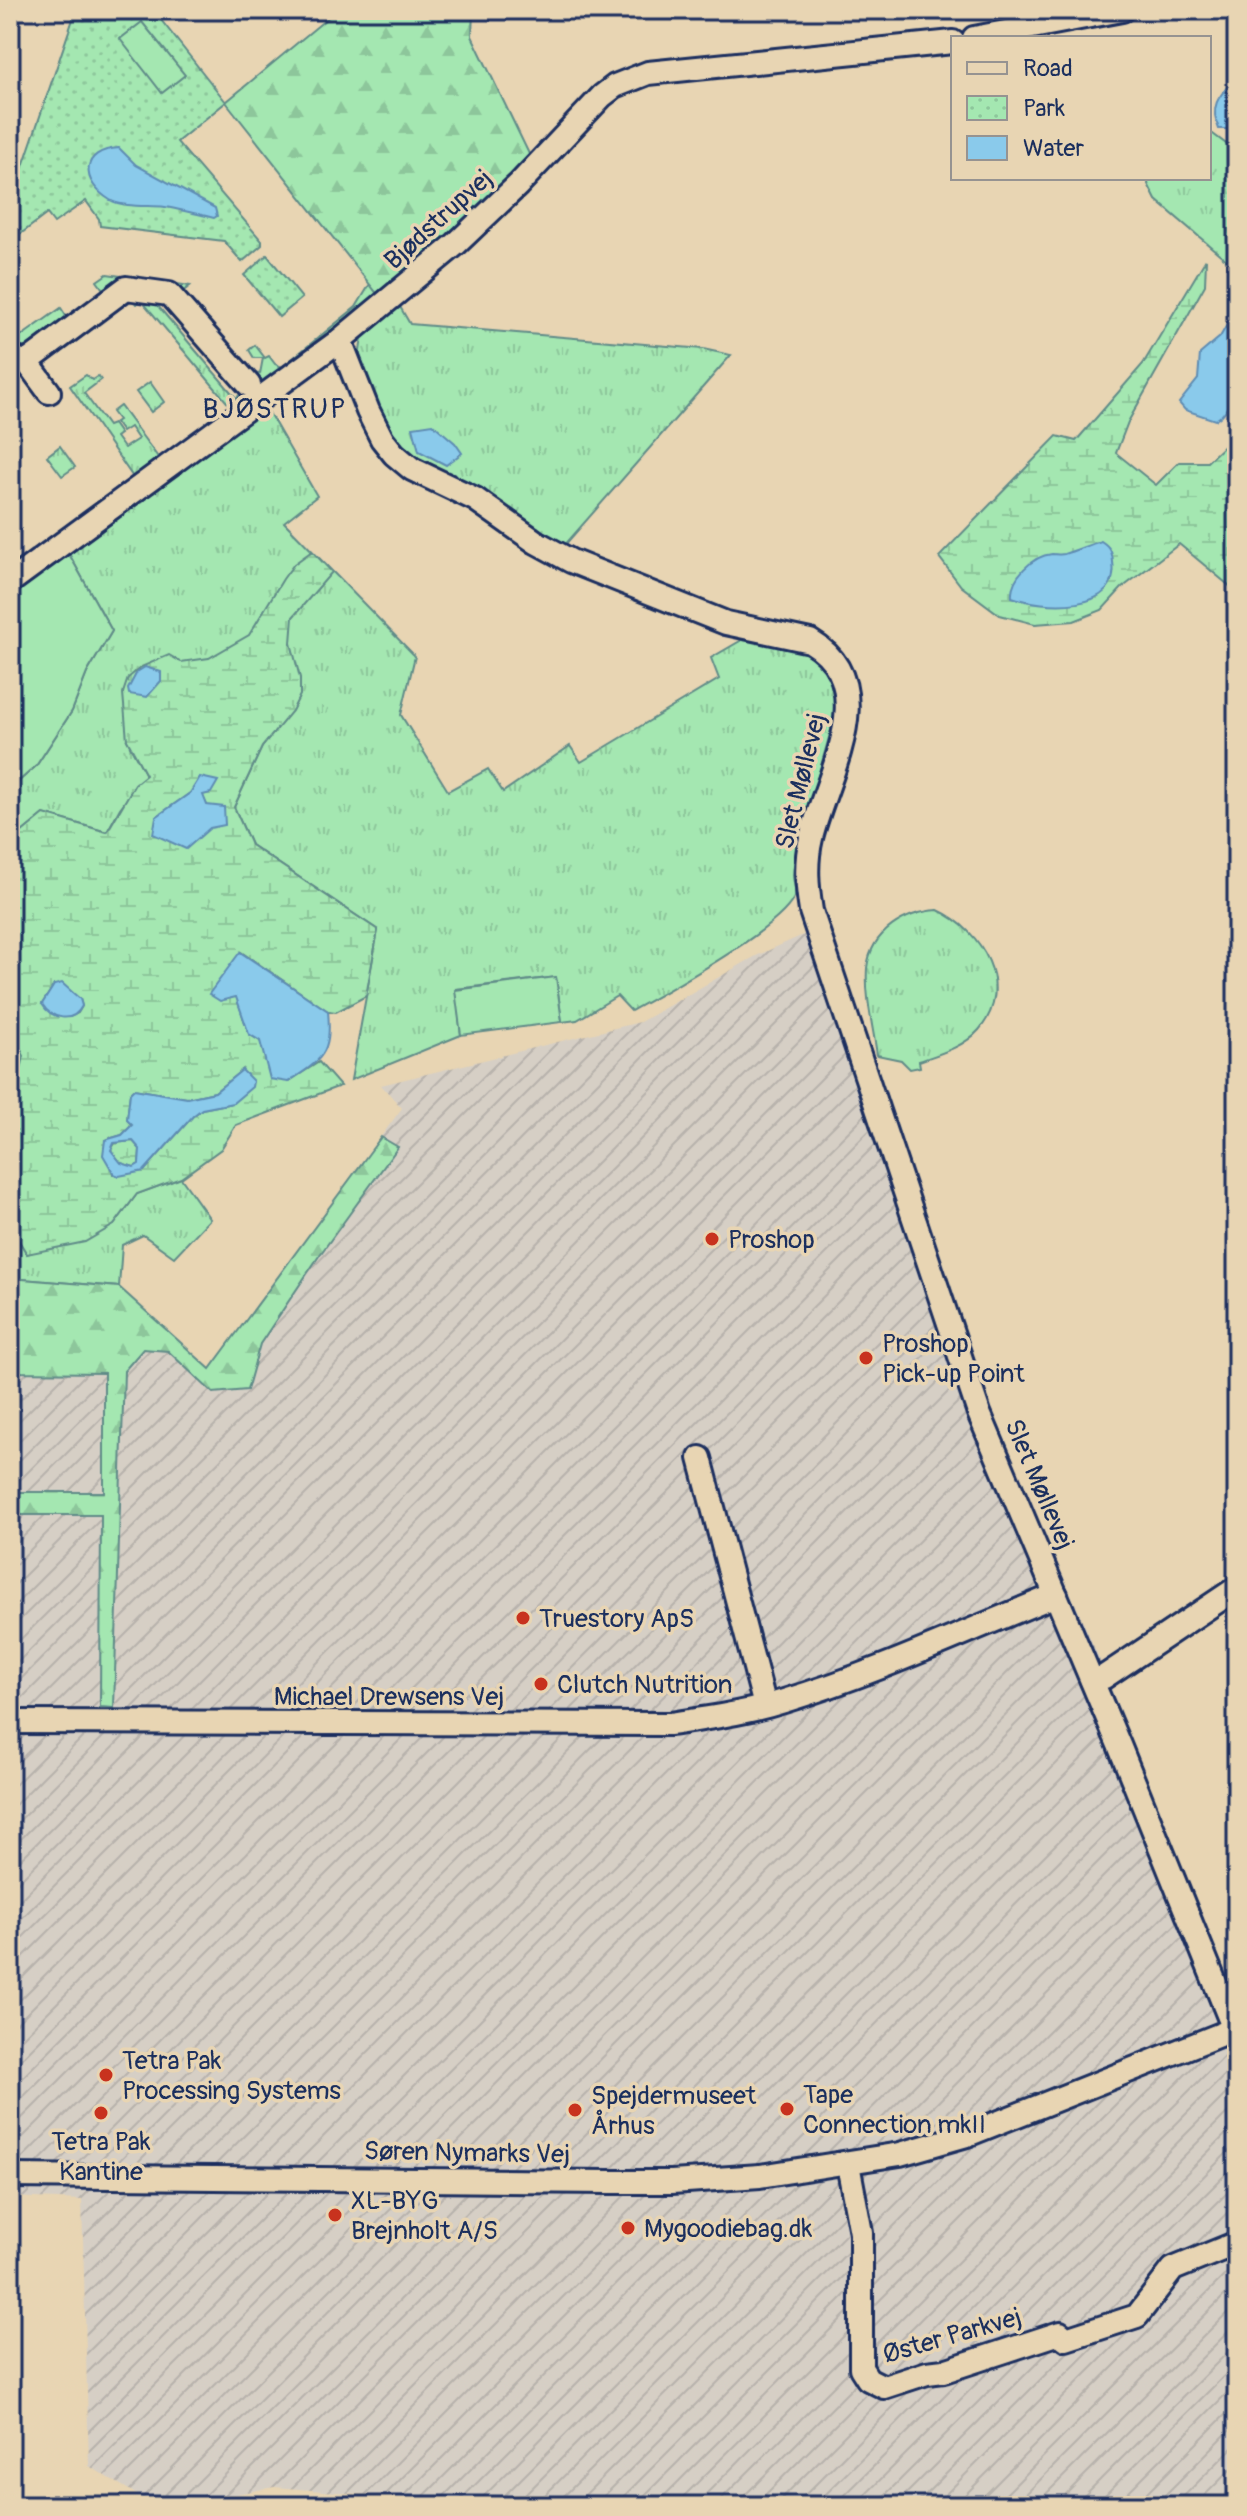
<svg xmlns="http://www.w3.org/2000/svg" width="1247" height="2516" font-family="Pangolin,sans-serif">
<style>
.industrial{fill:url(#industrial-furrows)}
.grass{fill:url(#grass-tufts);stroke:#608b88;stroke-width:2}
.forest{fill:url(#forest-firs);stroke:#608b88;stroke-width:2}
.wetland{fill:url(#wetland-marsh);stroke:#608b88;stroke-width:2;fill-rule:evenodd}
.park{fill:url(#park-dots);stroke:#608b88;stroke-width:2}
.garden{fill:#a4e7b1;stroke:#608b88;stroke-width:2}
.water{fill:#8acaeb;stroke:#5e8cb3;stroke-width:2;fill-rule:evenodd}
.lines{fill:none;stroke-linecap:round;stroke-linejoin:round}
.minor-casing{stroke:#1b2f5e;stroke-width:28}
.minor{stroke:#e8d5b3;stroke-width:22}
.poi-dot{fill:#c8321e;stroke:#e8d5b3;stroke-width:3}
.labels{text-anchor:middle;stroke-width:7;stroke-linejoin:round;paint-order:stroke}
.street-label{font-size:26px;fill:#1b2f5e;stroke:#e8d5b3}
.poi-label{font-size:26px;fill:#1b2f5e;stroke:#e8d5b3;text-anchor:start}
.neighbourhood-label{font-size:28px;letter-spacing:2px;fill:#1b2f5e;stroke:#e8d5b3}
</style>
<defs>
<pattern id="industrial-furrows" width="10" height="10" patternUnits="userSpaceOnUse" patternTransform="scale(2)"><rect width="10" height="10" fill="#d6cfc5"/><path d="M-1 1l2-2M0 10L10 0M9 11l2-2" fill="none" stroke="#b7b2ac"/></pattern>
<pattern id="grass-tufts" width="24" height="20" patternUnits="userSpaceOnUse" patternTransform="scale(2)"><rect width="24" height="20" fill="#a4e7b1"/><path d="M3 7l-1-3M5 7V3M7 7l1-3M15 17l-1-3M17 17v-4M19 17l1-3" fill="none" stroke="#8dc69b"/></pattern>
<pattern id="forest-firs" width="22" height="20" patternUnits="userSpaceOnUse" patternTransform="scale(2)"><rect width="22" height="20" fill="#a4e7b1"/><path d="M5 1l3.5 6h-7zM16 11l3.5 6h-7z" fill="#8dc69b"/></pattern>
<pattern id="wetland-marsh" width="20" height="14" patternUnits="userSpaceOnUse" patternTransform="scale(2)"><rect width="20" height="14" fill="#a4e7b1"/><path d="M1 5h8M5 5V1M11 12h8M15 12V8" fill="none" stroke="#8dc69b"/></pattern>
<pattern id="park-dots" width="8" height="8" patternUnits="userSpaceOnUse" patternTransform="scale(2)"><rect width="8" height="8" fill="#a4e7b1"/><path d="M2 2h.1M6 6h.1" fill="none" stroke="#8dc69b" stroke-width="1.8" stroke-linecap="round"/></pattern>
</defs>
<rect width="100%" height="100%" fill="#e8d5b3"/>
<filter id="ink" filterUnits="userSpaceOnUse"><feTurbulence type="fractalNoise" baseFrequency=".0125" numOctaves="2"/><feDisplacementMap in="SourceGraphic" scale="16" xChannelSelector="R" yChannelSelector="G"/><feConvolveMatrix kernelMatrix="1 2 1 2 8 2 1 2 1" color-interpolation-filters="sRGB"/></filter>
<g filter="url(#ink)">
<polygon class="industrial" points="823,926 989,1421 1045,1535 1102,1665 1237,2015 1237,2494 865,2506 575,2506 446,2501 274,2487 172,2506 156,2506 89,2466 82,2200 10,2197 10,1278 119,1287 210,1368 402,1108 381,1085 640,1022 756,956"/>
<g class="grass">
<polygon points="1209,131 1225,143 1237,147 1237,269 1156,200 1148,184 1149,178 1209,178"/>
<polygon points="107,274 190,286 181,293 105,292 97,281"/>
<polygon points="370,284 379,296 261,393 251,373 260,374 263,358 254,358 249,350 255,345 265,358 269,356 275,364 282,367 356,307"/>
<polygon points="129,294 165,297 157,305 236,398 249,387 257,396 231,407 142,301 136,304"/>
<polygon points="399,305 410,324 703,349 731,355 564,546 422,464 400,444 374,407 359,358 362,337"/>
<polygon points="61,308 68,319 28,348 10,345 10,333 23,335"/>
<polygon points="86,375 92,380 98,376 101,380 84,393 108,426 113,424 120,434 116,437 124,448 138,439 130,427 122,432 115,422 118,420 112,412 120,406 160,460 135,480 70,386"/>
<polygon points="150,382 164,402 151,412 136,392"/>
<path d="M 265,406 L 317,496 L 284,522 L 415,656 L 401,715 L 448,791 L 488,769 L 503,792 L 570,746 L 581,762 L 719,679 L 711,658 L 747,637 C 794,649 839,649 837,709 L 797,851 C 795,859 793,867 793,875 C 793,881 796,888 795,894 C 789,925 661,994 631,1011 L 617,996 L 577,1020 L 562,1022 L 556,977 L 456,989 L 461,1035 L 351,1080 L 378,930 L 251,845 L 234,807 L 262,747 L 276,730 L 127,740 L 146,775 L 120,808 L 107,832 L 44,814 L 10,842 L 10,789 L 36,766 L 72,711 L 87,673 L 112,631 L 69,554 Z"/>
<polygon points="60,446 75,467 62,476 47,456"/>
<path d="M 938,910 C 982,930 1016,987 979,1030 C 964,1047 939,1054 919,1061 L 920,1067 L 910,1069 L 901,1060 L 877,1055 C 873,1027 865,996 867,968 C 871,931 906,912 938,910 Z"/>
<polygon points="10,1039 15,1040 25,1056 12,1110 16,1130 10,1152"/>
<polygon points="181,1178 210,1219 174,1257 143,1235 122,1245 119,1287 10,1278 10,1226 27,1254 114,1225 137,1194"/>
</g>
<g class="forest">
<polygon points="337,10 473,10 472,36 530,156 457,233 379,296 226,102"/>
<polygon points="381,1137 398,1147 319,1256 260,1344 247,1390 213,1393 168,1351 143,1349 124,1371 114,1708 100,1707 101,1515 18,1515 19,1506 10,1506 10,1492 104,1492 104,1373 10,1372 10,1278 119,1287 210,1369"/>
</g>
<g class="wetland">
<polygon points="1206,259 1205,285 1128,422 1116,453 1156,485 1179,462 1207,462 1237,433 1237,585 1232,588 1179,544 1122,588 1102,610 1074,621 1035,624 1000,615 961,586 939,557 1057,436 1076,441 1143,364"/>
<path d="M 312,551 L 332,572 L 293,617 L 291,643 L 300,678 L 300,695 L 292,711 L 262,747 L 234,807 L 251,845 L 378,930 L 366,996 L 336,1012 L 328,1011 L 241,952 L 236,996 L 249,1034 L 260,1041 L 288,1082 L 319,1062 L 340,1086 L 236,1125 L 221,1149 L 181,1178 L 137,1194 L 114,1225 L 85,1242 L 27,1254 L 10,1226 L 10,1152 L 15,1130 L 12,1110 L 24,1056 L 16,1040 L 10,1039 L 10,963 L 12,961 L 10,842 L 44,814 L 107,832 L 135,784 L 146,775 L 127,740 L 123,693 L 128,678 L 141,667 L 169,655 L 181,662 L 209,658 L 249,635 L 283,579 L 294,564 ZM 190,793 L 202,795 L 207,805 L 156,817 ZM 54,985 L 80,999 L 82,1006 L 78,1013 L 70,1017 L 42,1004 ZM 242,1070 L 233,1103 L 202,1109 L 193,1116 L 144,1171 L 113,1174 L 105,1140 L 122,1135 L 132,1125 L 127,1120 L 130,1093 L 134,1089 L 187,1098 L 215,1092 Z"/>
<polygon points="133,1141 140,1149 139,1164 134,1167 121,1163 111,1150 115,1143"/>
</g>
<g class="park">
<polygon points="58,10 153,10 226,102 177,142 262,241 262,245 242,262 224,241 100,226 99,219 86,201 54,223 47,214 10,242 10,180 20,175 74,16"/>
<polygon points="267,255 302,298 279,317 244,275"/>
</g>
<g class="garden">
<polygon points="142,22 185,75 162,93 120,39"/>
<polygon points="69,554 112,631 87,673 72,711 36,766 10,789 10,596"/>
<polygon points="556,977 562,1022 461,1035 455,990"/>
</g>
<g class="water">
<path d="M 1237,76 L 1237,129 L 1219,129 C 1208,104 1221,94 1237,76 Z"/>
<path d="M 119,148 L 136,165 L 215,208 L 217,216 L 214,218 C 198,214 182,210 165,207 C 149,205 124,208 110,200 C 80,182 80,150 119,148 Z"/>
<path d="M 1237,313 C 1237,340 1242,408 1215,420 L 1185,410 L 1179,403 L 1198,379 L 1200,354 L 1220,337 L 1232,316 Z"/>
<polygon points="433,424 455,443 462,453 446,465 419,451 413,427"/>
<path d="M 1101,541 C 1110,547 1112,551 1113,562 C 1121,614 1042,608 1012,597 C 1010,578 1032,556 1052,554 C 1056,554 1060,555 1064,554 C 1077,550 1088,545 1101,541 Z"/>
<polygon points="145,667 161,672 161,681 147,697 129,694 128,689 137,672"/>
<polygon points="200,777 218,781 211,793 203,795 207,805 224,807 225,825 210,828 186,849 153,834 156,817 190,793"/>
<path d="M 240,952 L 328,1011 C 332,1054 322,1060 288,1082 L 270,1079 L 260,1041 L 249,1034 L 236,997 L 220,1001 L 209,994 Z"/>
<path d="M 62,983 L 80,999 L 82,1006 C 73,1024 51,1019 42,1004 L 54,985 Z"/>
<path d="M 242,1070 L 253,1081 L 252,1087 L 233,1103 L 202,1109 L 193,1116 L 144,1171 L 119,1176 L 114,1174 L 103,1155 L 105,1140 L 122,1135 L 132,1125 L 127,1120 L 130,1093 L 134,1089 L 187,1098 L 215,1092 ZM 133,1141 L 140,1149 L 139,1164 L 134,1167 L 121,1163 L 111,1150 L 114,1143 Z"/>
</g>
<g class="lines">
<g class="minor-casing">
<g id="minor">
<polyline points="974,38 1122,10"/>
<path d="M 340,340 L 368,411 L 382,439 L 394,454 L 412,469 L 475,499 L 536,542 L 571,561 L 726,623 L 810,641 C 884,685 826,776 811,838 C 805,863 807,886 811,911 L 979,1413 L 1119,1745 L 1237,2037"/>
<polyline points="10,358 27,362 126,288 169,294 249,385"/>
<polyline points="27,362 49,392"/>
<polyline points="10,582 340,340 456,244 518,185 602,96 615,86 648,73 953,42"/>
<polyline points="700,1458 765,1706"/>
<polyline points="1092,1680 1104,1677 1237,1588"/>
<path d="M 10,1722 L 670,1724 C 708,1718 747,1713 784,1701 C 877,1673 966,1631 1056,1595"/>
<polyline points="848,2164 861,2233 861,2368 868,2379 884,2387 927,2373 944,2371 1060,2333 1066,2339 1137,2316 1173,2269 1237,2243"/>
<polyline points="10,2176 609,2182 672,2182 760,2176 900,2154 967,2135 1234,2029"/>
</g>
</g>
<use href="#minor" class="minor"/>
</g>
</g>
<g class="poi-dot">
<circle cx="712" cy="1239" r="8"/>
<circle cx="866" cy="1358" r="8"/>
<circle cx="523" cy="1618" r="8"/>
<circle cx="541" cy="1684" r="8"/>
<circle cx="106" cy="2075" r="8"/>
<circle cx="787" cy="2109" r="8"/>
<circle cx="575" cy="2110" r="8"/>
<circle cx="101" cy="2113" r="8"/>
<circle cx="335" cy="2215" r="8"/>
<circle cx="628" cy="2228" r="8"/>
</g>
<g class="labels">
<g class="street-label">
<text transform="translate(438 219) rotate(-42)" y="9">Bjødstrupvej</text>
<text transform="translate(800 781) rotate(-76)" y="9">Slet Møllevej</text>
<text transform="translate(1040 1484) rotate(67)" y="9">Slet Møllevej</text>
<text x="389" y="1705">Michael Drewsens Vej</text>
<text transform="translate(467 2152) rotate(1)" y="9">Søren Nymarks Vej</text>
<text transform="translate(952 2335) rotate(-16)" y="9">Øster Parkvej</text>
</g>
<g class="poi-label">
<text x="728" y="1248">Proshop</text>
<text x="882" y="1352">Proshop<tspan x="882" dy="30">Pick-up Point</tspan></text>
<text x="539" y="1627">Truestory ApS</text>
<text x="557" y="1693">Clutch Nutrition</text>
<text x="122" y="2069">Tetra Pak<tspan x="122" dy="30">Processing Systems</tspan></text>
<text x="803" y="2103">Tape<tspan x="803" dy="30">Connection mkII</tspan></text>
<text x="591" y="2104">Spejdermuseet<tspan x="591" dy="30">Århus</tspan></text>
<text x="101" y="2150" text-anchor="middle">Tetra Pak<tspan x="101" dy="30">Kantine</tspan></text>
<text x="351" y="2209">XL-BYG<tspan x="351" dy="30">Brejnholt A/S</tspan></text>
<text x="644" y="2237">Mygoodiebag.dk</text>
</g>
<g class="neighbourhood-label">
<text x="275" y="418">BJØSTRUP</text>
</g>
</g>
<rect width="1247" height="2516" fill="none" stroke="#e8d5b3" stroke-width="40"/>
<rect x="20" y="20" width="1207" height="2476" fill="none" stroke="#1b2f5e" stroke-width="3" filter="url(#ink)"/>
<rect x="951" y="36" width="260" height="144" fill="#e8d5b3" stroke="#969391" stroke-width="2"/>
<rect x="967" y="62" width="40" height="12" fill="#e8d5b3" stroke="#969391" stroke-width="2"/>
<text x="1023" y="76" font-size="24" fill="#1b2f5e">Road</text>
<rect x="967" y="96" width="40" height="24" fill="url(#park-dots)" stroke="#969391" stroke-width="2"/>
<text x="1023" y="116" font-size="24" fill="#1b2f5e">Park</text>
<rect x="967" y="136" width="40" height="24" fill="#8acaeb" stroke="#969391" stroke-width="2"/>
<text x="1023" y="156" font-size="24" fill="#1b2f5e">Water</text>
</svg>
